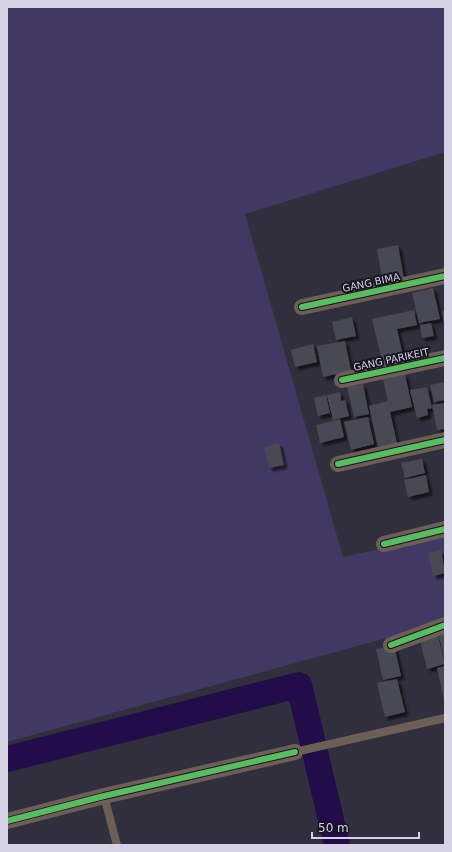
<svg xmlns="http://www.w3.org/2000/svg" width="452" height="852" viewBox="0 0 452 852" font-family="'DejaVu Sans',sans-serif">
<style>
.green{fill:#413963}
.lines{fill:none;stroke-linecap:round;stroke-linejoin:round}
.river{stroke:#220c49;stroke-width:26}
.building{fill:#4a4855;filter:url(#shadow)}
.service{stroke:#6c5f57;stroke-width:8}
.minor{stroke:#6c5f57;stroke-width:16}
.cycleway-casing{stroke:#15141f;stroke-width:8}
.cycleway{stroke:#5cba63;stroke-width:6}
.labels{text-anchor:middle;stroke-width:4;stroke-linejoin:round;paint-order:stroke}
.street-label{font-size:10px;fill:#d5d3e4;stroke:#15141f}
</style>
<defs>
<filter id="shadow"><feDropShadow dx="3.5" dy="3.5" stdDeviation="1" flood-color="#0009"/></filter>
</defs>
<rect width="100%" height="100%" fill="#312f3d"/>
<path class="green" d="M7,7H445V152L245,214L343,557L445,535V622L7,742Z"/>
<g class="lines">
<path class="river" d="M7,759L299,685L337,845"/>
</g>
<g class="building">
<path d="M398,245L404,279L383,283L377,249Z"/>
<path d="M433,288L440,319L419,323L412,293Z"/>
<path d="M414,310L417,325L397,329L404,360L383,365L372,319Z"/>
<path d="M442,311H445V324H444Z"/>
<path d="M352,317L356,336L336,340L332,322Z"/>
<path d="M431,323L434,336L422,338L420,325Z"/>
<path d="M345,341L351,371L323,377L317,346Z"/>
<path d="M313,344L317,362L295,367L291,350Z"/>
<path d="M405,374L412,407L390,412L397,443L378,447L369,406L388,401L383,379Z"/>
<path d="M445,382V400L434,402L430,385Z"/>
<path d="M363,384L369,414L354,417L347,387Z"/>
<path d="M427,387L432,408L427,409L428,415L417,418L410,390Z"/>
<path d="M340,392L341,401L345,400L349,416L333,420L327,395Z"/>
<path d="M326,395L330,413L318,416L314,398Z"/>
<path d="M445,403V429L437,430L432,405Z"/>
<path d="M368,417L374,444L351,450L344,422Z"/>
<path d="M340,419L344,437L320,443L316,425Z"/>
<path d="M279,443L284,465L269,468L264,447Z"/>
<path d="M422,459L425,473L405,478L401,463Z"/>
<path d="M426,475L429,492L408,497L404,480Z"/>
<path d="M441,550L445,573L433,576L428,553Z"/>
<path d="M445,630V658H444L438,632Z"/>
<path d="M438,636L445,664L427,669L420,640Z"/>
<path d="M394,645L401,676L383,680L376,649Z"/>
<path d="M445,666V700H444L437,668Z"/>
<path d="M397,679L405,712L385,717L377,683Z"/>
</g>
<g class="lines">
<g class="service">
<path d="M295,752L445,718"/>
<path d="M104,796L117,845"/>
</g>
<g class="minor">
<path d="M302,307L445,276"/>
<path d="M342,380L445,358"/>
<path d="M338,464L445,440"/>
<path d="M384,544L445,529"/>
<path d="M391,645L445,625"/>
<path d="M7,821L104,796L295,752"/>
</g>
<defs>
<g id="cycleway">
<path d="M302,307L445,276"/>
<path d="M342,380L445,358"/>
<path d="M338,464L445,440"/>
<path d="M384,544L445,529"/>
<path d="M391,645L445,625"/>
<path d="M7,821L104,796L295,752"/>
</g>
</defs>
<use href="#cycleway" class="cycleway-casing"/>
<use href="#cycleway" class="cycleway"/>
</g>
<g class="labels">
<g class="street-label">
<text transform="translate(371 282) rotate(-12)" y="4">GANG BIMA</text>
<text transform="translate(391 359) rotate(-12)" y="4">GANG PARIKEIT</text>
</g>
</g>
<rect width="452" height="852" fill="none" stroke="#d5d3e4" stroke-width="16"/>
<path d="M312 832v6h107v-6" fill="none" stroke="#d5d3e4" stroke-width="2"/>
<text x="318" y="832" font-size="12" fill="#d5d3e4" stroke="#15141f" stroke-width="3" paint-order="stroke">50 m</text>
</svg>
